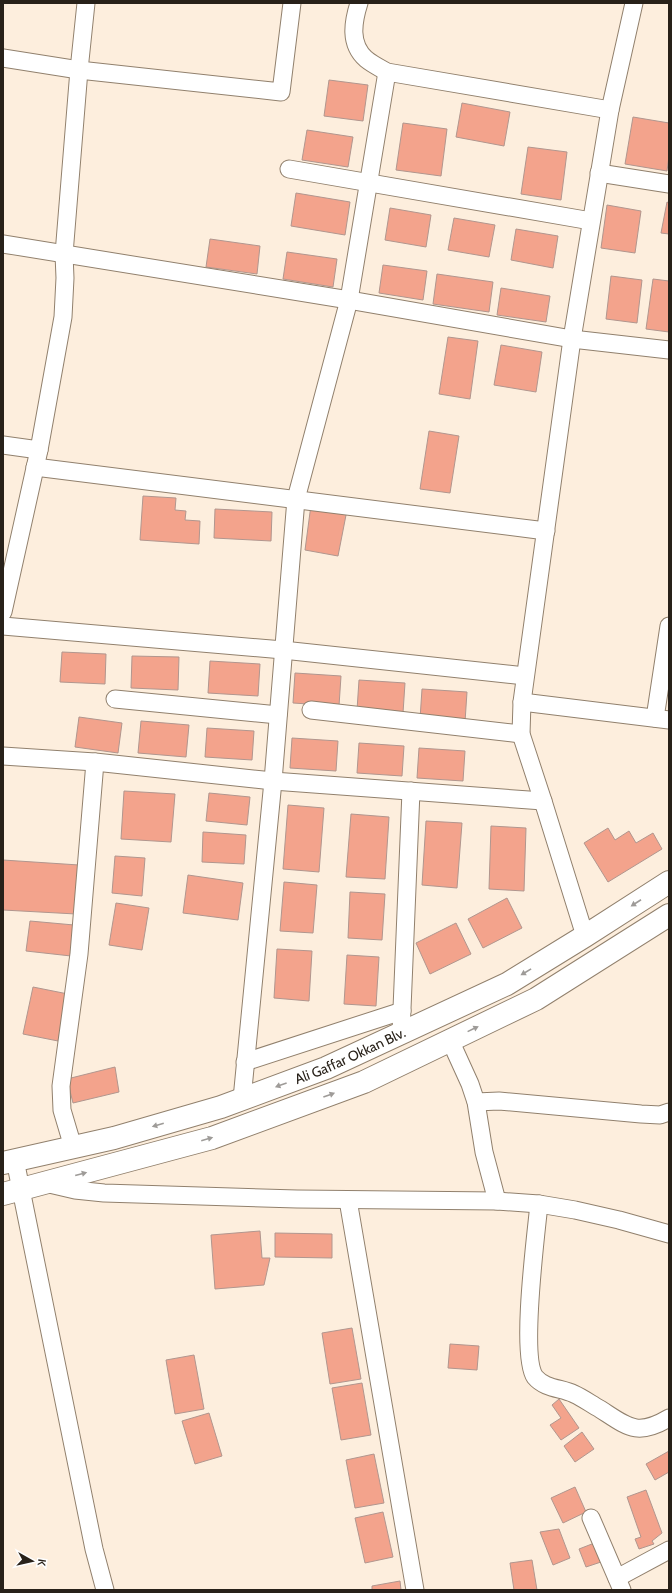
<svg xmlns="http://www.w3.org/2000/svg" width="672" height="1593" viewBox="0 0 672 1593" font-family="Cabin,sans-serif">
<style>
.building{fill:#f3a38c;stroke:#b1968e}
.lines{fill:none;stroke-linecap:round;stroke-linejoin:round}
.minor-casing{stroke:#91806d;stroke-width:19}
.major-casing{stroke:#91806d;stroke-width:24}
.minor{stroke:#fff;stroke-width:17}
.major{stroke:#fff;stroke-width:22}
.oneway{fill:#9e9b98}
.labels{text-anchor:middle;stroke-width:3.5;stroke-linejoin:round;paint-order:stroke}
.street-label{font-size:14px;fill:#282119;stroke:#fefefe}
</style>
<rect width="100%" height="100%" fill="#fdeedd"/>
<g class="building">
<path d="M329,80L368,85L363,121L324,116Z"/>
<path d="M462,103L510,112L504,146L456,137Z"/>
<path d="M633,117L669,123V156L667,171L625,164Z"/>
<path d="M403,123L447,129L441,176L396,170Z"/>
<path d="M307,130L353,137L348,167L302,160Z"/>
<path d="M528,147L567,152L561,200L521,194Z"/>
<path d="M296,193L350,202L345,235L291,226Z"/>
<path d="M667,202L669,203V234L661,233Z"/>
<path d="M607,205L641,211L635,253L601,248Z"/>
<path d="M390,208L431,215L426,247L385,240Z"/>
<path d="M454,218L495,225L489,257L448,250Z"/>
<path d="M516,229L558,236L553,268L511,260Z"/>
<path d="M210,239L260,246L257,274L206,267Z"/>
<path d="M287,252L337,259L333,287L283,279Z"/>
<path d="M383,265L427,271L423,300L379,293Z"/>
<path d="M437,274L493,282L489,312L433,304Z"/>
<path d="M611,276L642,280L637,323L606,319Z"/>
<path d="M653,279L669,281V332L646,329Z"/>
<path d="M501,288L550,296L546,322L497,315Z"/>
<path d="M448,337L478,341L470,399L439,394Z"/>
<path d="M501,345L542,352L536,392L494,385Z"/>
<path d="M429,431L459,436L450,493L420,489Z"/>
<path d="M143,496L176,498L175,510L186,511L185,520L200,521L199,544L140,540Z"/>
<path d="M311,505L347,510L338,556L305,550Z"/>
<path d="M215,509L272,512L271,541L214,538Z"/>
<path d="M62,652L106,654L105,684L60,682Z"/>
<path d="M132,656L179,657L178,690L131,688Z"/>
<path d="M210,661L260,664L258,696L208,693Z"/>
<path d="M295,673L341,676L339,706L293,703Z"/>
<path d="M359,680L405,683L403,713L357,710Z"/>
<path d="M422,689L467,692L465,722L420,719Z"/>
<path d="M79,717L122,723L118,753L75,747Z"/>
<path d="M141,721L189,725L186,757L138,753Z"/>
<path d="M207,728L254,731L252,760L205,757Z"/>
<path d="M292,738L338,741L336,771L290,768Z"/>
<path d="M359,743L404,746L402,776L357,773Z"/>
<path d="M419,748L465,751L463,781L417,778Z"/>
<path d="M124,791L175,794L171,842L121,839Z"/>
<path d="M209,793L250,797L247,825L206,821Z"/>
<path d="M288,805L324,808L319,872L283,869Z"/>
<path d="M351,814L389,817L385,879L346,877Z"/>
<path d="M426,821L462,823L457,888L422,885Z"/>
<path d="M491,826L526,828L524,891L489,889Z"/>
<path d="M608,828L615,840L629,831L636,843L653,833L662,849L608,882L584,843Z"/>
<path d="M203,832L246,835L244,864L202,862Z"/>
<path d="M115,856L145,858L142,896L112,893Z"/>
<path d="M3,860L79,865L76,914L3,910Z"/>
<path d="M188,875L243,883L238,920L183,913Z"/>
<path d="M284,882L317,885L313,933L280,931Z"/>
<path d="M350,892L385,894L382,940L348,938Z"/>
<path d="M507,898L522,928L483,948L468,919Z"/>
<path d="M116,903L149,908L142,950L109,945Z"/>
<path d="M30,921L74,925L71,956L26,951Z"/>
<path d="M456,923L471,954L430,974L416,943Z"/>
<path d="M277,949L312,951L309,1001L274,998Z"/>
<path d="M347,955L379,957L376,1006L344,1004Z"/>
<path d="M33,987L68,994L58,1041L23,1034Z"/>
<path d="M115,1067L119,1092L73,1103L67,1079Z"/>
<path d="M260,1231L262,1258H270L264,1285L215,1289L211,1235Z"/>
<path d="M275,1233L332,1234V1258L275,1257Z"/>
<path d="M352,1328L361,1379L330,1384L322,1333Z"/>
<path d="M450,1344L479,1346L477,1370L448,1368Z"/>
<path d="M194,1355L204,1409L175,1414L166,1360Z"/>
<path d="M362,1383L371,1435L341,1440L332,1388Z"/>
<path d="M559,1399L579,1428L561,1440L550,1425L561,1418L552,1405Z"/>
<path d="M209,1413L222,1456L195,1464L182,1421Z"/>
<path d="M582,1432L594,1449L575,1462L564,1446Z"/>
<path d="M669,1451V1472L655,1480L646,1464Z"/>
<path d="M374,1454L384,1503L355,1508L346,1460Z"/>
<path d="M575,1487L586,1512L563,1523L551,1498Z"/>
<path d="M646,1490L662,1533L652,1541L654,1544L639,1549L635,1539L641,1537L627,1497Z"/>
<path d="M383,1512L393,1557L365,1563L355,1518Z"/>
<path d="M559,1529L570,1558L553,1565L540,1532Z"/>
<path d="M597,1542L604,1561L586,1567L579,1549Z"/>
<path d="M532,1560L537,1590H514L510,1563Z"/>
<path d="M400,1581L401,1590H372V1586Z"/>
</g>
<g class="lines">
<defs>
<g id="minor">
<path d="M359,3C353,22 349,44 366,59C372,64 380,68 387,72L610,110"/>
<path d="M3,58L79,70L281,92L292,3"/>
<path d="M289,169L591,221"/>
<path d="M599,173L669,184"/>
<path d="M3,244L349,300L572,339L669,350"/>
<path d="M3,445L39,450"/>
<path d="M35,467L546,531"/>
<path d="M3,612L39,450L63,317L65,278L64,254L79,70L86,3"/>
<path d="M3,626L283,650L525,676"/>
<path d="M115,699L278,715"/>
<path d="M522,702L669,720"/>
<path d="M311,710L521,734"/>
<path d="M655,718L669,626"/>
<path d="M3,756L95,762L273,781L543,801"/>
<path d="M585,936L543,801L521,734L522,702L572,339L610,110L634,3"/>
<path d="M401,1033L411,791"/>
<path d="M450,1040L470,1084L476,1102L484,1152L497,1201"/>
<path d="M245,1062L402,1011"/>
<path d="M242,1099L273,781L296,499L349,300L387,72"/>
<path d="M476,1102L499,1101L641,1114L660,1115L669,1112"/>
<path d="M73,1147L62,1110L61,1086L79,954L95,762"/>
<path d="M15,1160L94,1549L105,1590"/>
<path d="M45,1183L75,1190L104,1193L297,1199L497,1201L539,1204L575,1210L619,1220L669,1234"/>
<path d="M348,1200L415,1590"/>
<path d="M539,1204C536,1235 520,1356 535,1377C545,1389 562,1388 574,1394C583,1398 591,1404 600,1409C628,1427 637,1437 669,1418"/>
<path d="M591,1518L622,1590"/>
<path d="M617,1578L669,1550"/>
</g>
<g id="major">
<path id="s1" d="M3,1163L114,1138L221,1107L326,1068L507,984L585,936L669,882"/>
<path d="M3,1194L212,1138L364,1082L536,999L669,915"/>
</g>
</defs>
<use href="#minor" class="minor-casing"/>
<use href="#major" class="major-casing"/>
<use href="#minor" class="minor"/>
<use href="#major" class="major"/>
</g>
<defs><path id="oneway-solid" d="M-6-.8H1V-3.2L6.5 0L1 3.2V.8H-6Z"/></defs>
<g class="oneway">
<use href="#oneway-solid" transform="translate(636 903) rotate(147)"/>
<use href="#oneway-solid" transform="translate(526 972) rotate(149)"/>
<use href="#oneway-solid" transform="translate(473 1029) rotate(-26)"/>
<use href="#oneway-solid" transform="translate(281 1085) rotate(160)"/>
<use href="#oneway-solid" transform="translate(329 1095) rotate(-20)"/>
<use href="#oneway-solid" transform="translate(158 1125) rotate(164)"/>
<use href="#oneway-solid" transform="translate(207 1139) rotate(-16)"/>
<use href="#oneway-solid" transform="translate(81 1174) rotate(-15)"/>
</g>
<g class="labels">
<g class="street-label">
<text dy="5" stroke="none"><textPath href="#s1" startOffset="364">Ali Gaffar Okkan Blv.</textPath></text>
</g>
</g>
<rect width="672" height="1593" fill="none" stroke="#282119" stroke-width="8"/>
<g transform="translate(32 1561) rotate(98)" stroke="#fefefe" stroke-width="3" paint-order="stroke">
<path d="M0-3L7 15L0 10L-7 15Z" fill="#282119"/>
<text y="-6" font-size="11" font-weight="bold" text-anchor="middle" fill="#282119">K</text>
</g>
</svg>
